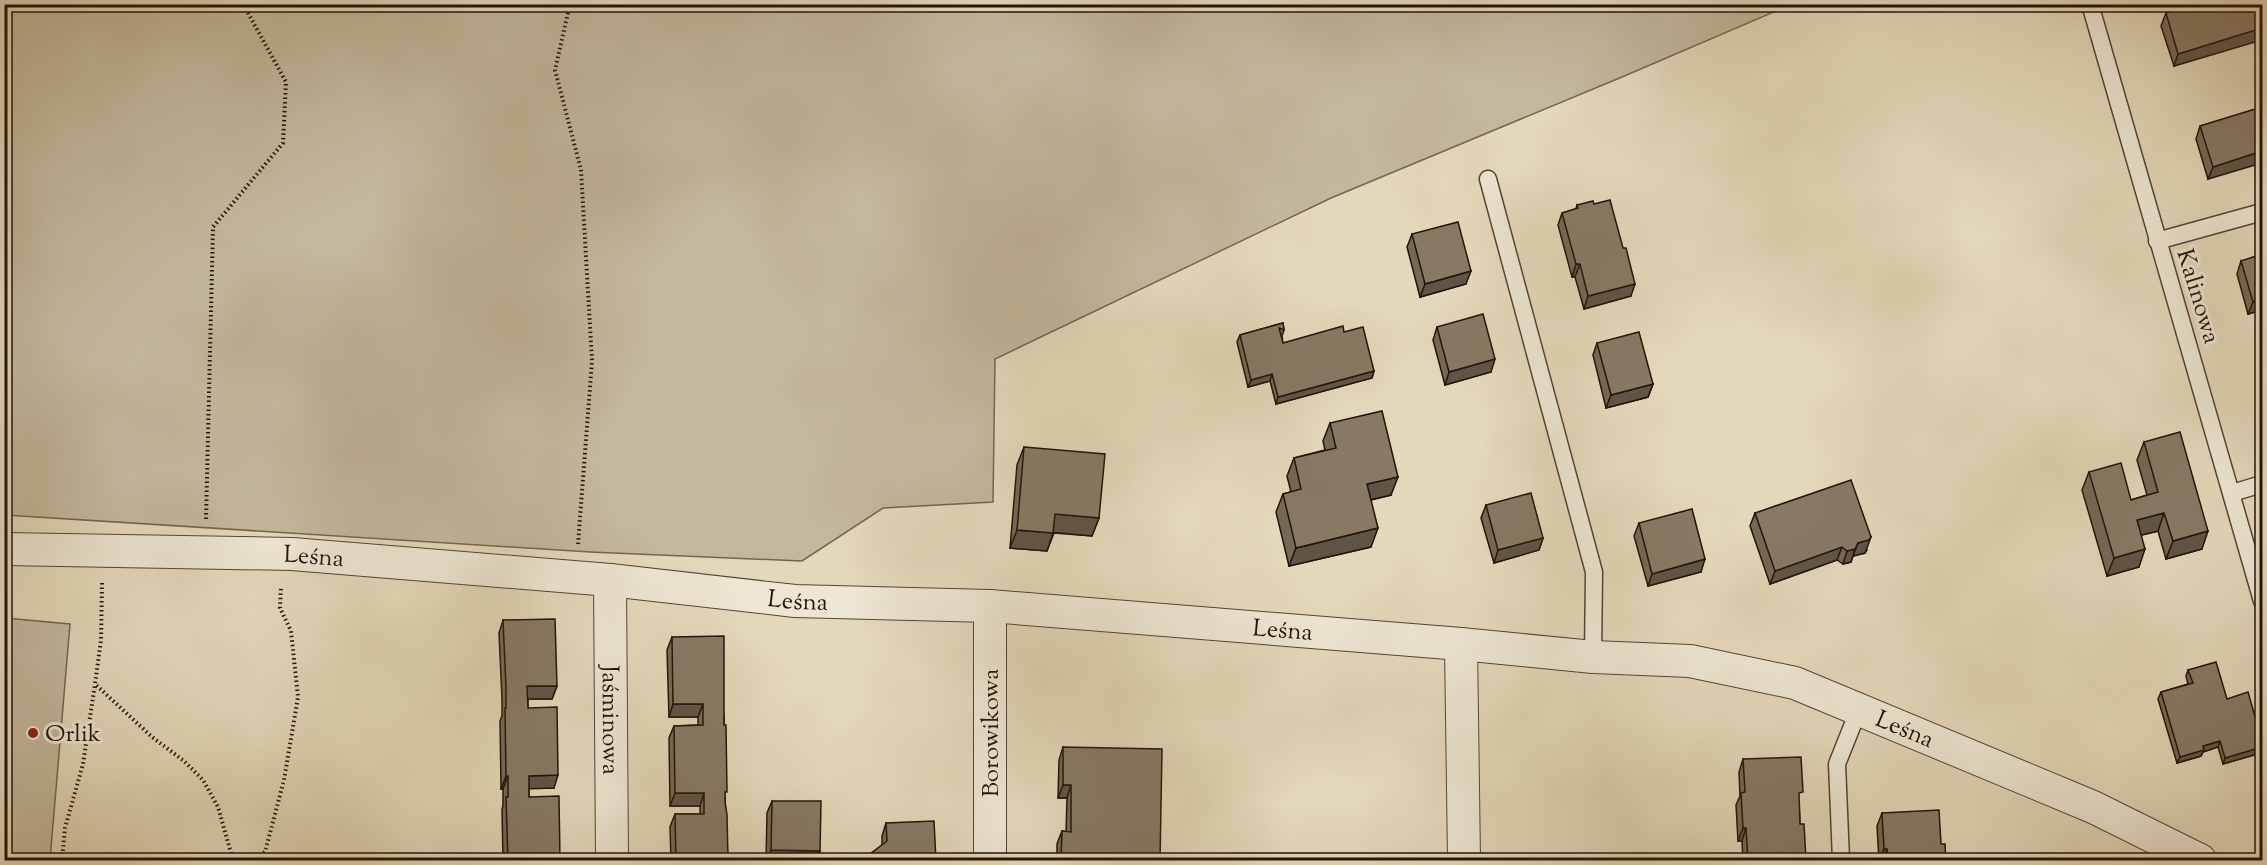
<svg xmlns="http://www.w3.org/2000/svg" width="2267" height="865" viewBox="0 0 2267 865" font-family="'Sorts Mill Goudy',serif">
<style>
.green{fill:#c3b79c;stroke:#746552;stroke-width:1.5}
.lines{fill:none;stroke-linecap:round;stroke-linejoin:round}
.service-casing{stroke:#544435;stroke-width:19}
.minor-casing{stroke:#544435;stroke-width:34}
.path{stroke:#241309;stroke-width:4;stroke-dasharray:1.5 3;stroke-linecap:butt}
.service{stroke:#ede6d2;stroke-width:16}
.minor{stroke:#ede6d2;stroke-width:32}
.wall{fill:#756857;stroke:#241309;stroke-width:1.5}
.shaded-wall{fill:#5f5547;stroke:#241309;stroke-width:1.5}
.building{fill:#887965;stroke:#241309;stroke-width:1.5}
.poi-dot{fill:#8f2418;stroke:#ede6d2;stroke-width:2}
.labels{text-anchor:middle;stroke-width:6;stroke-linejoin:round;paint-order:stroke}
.street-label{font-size:24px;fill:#241309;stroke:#ede6d2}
.poi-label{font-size:24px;fill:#241309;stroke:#ede6d2;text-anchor:start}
</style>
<rect width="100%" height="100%" fill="#e4d8ba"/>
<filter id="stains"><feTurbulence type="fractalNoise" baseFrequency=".00333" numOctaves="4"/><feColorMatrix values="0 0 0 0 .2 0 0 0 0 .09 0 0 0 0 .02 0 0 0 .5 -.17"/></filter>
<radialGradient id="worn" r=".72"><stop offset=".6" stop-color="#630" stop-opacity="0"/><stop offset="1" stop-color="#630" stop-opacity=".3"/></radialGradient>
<g class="green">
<path d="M4,5L5,4L1790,5L1622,77L1331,198L995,359L993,502L883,508L802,561L590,552L5,515Z"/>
<path d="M5,618L70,624L50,860H5Z"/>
</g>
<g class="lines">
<defs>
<g id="service">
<path d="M2090,4L2262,601"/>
<path d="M1488,179L1594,572L1593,657"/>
<path d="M2157,241L2262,212"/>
<path d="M2232,493L2262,484"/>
<path d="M1841,860L1837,764L1859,709"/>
</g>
<g id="minor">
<path id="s1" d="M4,549L292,554L610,580L795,601L990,606L1461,644L1593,657L1690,661L1795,683L2093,807L2200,860"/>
<path id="s2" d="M610,580L612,860"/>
<path d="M990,606V860"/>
<path d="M1461,644L1464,860"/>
</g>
</defs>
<use href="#service" class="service-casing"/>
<use href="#minor" class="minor-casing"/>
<g class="path">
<path d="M570,4L555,70L581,170L592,361L578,544"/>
<path d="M206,519L213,227L283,143L286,82L243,4"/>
<path d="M102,583L101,640L95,684L152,737L184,761L203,780L218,807L233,860"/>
<path d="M62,860L65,828L83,764L95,684"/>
<path d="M252,860L265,852L284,780L298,697L291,631L280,608L281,587"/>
</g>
<use href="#service" class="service"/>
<use href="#minor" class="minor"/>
</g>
<g class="wall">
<path d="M2262,4L2174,66L2161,26L2166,13Z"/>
<path d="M2262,107L2208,179L2196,139L2200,126Z"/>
<path d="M1577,205L1631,296L1584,309L1575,277H1572L1558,225L1562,213L1576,209Z"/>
<path d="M1412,234L1466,284L1420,297L1407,247Z"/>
<path d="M2241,261L2262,310L2248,314L2237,274Z"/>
<path d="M1283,323L1284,330L1282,336L1283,343L1344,332L1374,371L1372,378L1276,404L1270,381L1248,387L1237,342L1240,335Z"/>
<path d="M1437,327L1491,372L1445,385L1433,340Z"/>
<path d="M1597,343L1653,384L1648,397L1606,408L1593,355Z"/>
<path d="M1330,423L1391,495L1371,500V547L1289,566L1276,512L1283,494L1291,492L1287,476L1294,458L1325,450L1323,441Z"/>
<path d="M2144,442L2202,549L2166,559L2158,531L2141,535L2139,567L2107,576L2082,490L2089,472L2131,500L2147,495L2137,460Z"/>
<path d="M1024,447L1099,518L1092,536L1054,533L1047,551L1010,548L1017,465Z"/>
<path d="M1486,505L1543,538L1539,550L1494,563L1481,518Z"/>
<path d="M1755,513L1867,550L1865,553L1853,556L1851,562L1843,564L1837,560L1770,584L1750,526Z"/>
<path d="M1639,523L1701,572L1648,586L1634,536Z"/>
<path d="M503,620L557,686L552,699H528V708L554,788H529V797L560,861H503L502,810L503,805V789H501L500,721L502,716V700L499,633Z"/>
<path d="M672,637L724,714L725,797L728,861H671L670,827L675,814H700V806H670L669,738L674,726L698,725V717H669L667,650Z"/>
<path d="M2188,670L2227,699L2261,753L2223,764L2218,747L2203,752L2201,756L2177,763L2158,699L2161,692L2188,684L2186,676Z"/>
<path d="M1063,747L1160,861H1057V844L1062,831L1066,832L1067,798H1058L1059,760Z"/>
<path d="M1743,759L1799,801L1800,824L1806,861H1743L1742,841H1738L1736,805L1740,796L1739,772Z"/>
<path d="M772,801L820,851L816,861H766L767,813Z"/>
<path d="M1882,813L1941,844L1946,861H1879L1877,826Z"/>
<path d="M886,823L936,861H843L845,855L870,854L882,845V836Z"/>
</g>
<g class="shaded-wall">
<path d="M2262,28V40L2174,66L2178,54Z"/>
<path d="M2262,151V163L2208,179L2213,167Z"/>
<path d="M1576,264H1580L1575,277H1572Z"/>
<path d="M1471,271L1466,284L1420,297L1425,284Z"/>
<path d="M1635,284L1631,296L1584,309L1588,296Z"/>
<path d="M2262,299V310L2248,314L2253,302Z"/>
<path d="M1495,359L1491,372L1445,385L1449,372Z"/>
<path d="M1374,371L1372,378L1276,404L1278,397Z"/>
<path d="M1272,374L1270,381L1248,387L1251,380Z"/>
<path d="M1653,384L1648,397L1606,408L1611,395Z"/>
<path d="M1398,477L1391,495L1361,502L1367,484Z"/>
<path d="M2164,513L2158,531L2130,538L2137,520Z"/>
<path d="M1055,514L1099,518L1092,536L1049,532Z"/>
<path d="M1378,528L1371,547L1289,566L1296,548Z"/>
<path d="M1017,530L1053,533L1047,551L1010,548Z"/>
<path d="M2208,531L2202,549L2166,559L2173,541Z"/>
<path d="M1871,537L1865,553L1853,556L1858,543Z"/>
<path d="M1543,538L1539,550L1494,563L1498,550Z"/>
<path d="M1842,547L1837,560L1770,584L1775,571Z"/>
<path d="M1855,549L1851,562L1843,564L1847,551Z"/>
<path d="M2145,549L2139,567L2107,576L2114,558Z"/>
<path d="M1705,559L1701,572L1648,586L1652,574Z"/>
<path d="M527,686H557L552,699H523Z"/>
<path d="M673,704H703L698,717H669Z"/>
<path d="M2220,741L2218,747L2203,752L2201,756L2177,763L2180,757L2203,746Z"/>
<path d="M2262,747L2261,753L2223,764L2225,758Z"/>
<path d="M558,775L554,788L524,789L529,776Z"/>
<path d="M506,776H508L503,789H501Z"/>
<path d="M1063,785H1071L1067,798H1058Z"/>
<path d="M675,793H704L700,806H670Z"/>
<path d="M1743,828H1746L1742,841H1738Z"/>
<path d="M1884,849H1887L1883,861H1879Z"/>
<path d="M771,850L820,851L816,861H767Z"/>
</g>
<g class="building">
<path d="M2193,4H2262V28L2178,54L2166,13Z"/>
<path d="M2262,107V151L2213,167L2200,126Z"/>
<path d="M1610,200L1623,248H1626L1635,284L1588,296L1580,264H1576L1562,213L1578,208L1577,205L1593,201L1594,204Z"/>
<path d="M1458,222L1471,271L1425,284L1412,234Z"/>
<path d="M2262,254V299L2253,302L2241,261Z"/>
<path d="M1483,314L1495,359L1449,372L1437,327Z"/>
<path d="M1283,323L1284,330L1279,328L1283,343L1343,326L1344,332L1363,327L1374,371L1278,397L1272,374L1251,380L1240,335Z"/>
<path d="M1639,332L1653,384L1611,395L1597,343Z"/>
<path d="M1382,411L1398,477L1367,484L1378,528L1296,548L1283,494L1301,489L1294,458L1336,448L1330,423Z"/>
<path d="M2180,432L2208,531L2173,541L2164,513L2137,520L2145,549L2114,558L2089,472L2121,463L2131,500L2158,492L2144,442Z"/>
<path d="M1024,447L1105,454L1099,518L1055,514L1053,533L1017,530Z"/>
<path d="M1851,480L1871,537L1869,540L1858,543L1855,549L1847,551L1842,547L1775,571L1755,513Z"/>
<path d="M1531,493L1543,538L1498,550L1486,505Z"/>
<path d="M1692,509L1705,559L1652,574L1639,523Z"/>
<path d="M555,619L557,686H527L528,708L557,707L558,775L529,776V797L559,796L560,861H508L506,797H508V776H506L505,708H506V687L503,620Z"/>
<path d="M724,636V725H726L727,792H725V803L727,814L728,861H676L675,814H704V793H675L674,726L703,725V704H673L672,637Z"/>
<path d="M2216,662L2227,699L2248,692L2262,741V747L2225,758L2220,741L2203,746L2204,750L2180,757L2161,692L2193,683L2188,670Z"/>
<path d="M1063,747L1162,749L1160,861H1061L1062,831L1071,832V785H1063Z"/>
<path d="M1801,757L1803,792L1799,793L1800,824H1804L1806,860L1744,861L1748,860L1746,828H1743L1741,793L1745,792L1743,759Z"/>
<path d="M772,801H821L820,851L771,850Z"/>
<path d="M1939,810L1941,844H1945L1946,861H1888L1887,849H1884L1882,813Z"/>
<path d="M934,821L936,861H845V855L870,854L887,841L886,823Z"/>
</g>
<circle class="poi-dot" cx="33" cy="733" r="6"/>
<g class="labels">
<g class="street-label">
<text transform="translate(2199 296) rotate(73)" y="8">Kalinowa</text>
<text dy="8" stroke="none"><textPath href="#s1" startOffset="310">Leśna</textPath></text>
<text dy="8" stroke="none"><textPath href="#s1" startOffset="796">Leśna</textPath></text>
<text dy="8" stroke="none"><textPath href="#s1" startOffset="1282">Leśna</textPath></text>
<text dy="8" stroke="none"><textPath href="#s2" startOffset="140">Jaśminowa</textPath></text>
<text dy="8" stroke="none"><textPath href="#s1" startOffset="1917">Leśna</textPath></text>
<text transform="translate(990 733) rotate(-90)" y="8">Borowikowa</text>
</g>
<g class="poi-label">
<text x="45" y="741">Orlik</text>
</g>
</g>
<rect width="2267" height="865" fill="none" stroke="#e4d8ba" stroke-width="24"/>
<rect x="6" y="6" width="2255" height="853" fill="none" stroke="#241309" stroke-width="3"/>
<rect x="12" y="12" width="2243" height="841" fill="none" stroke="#241309" stroke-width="1.5"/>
<rect width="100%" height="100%" filter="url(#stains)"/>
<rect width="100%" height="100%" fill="url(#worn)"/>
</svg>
